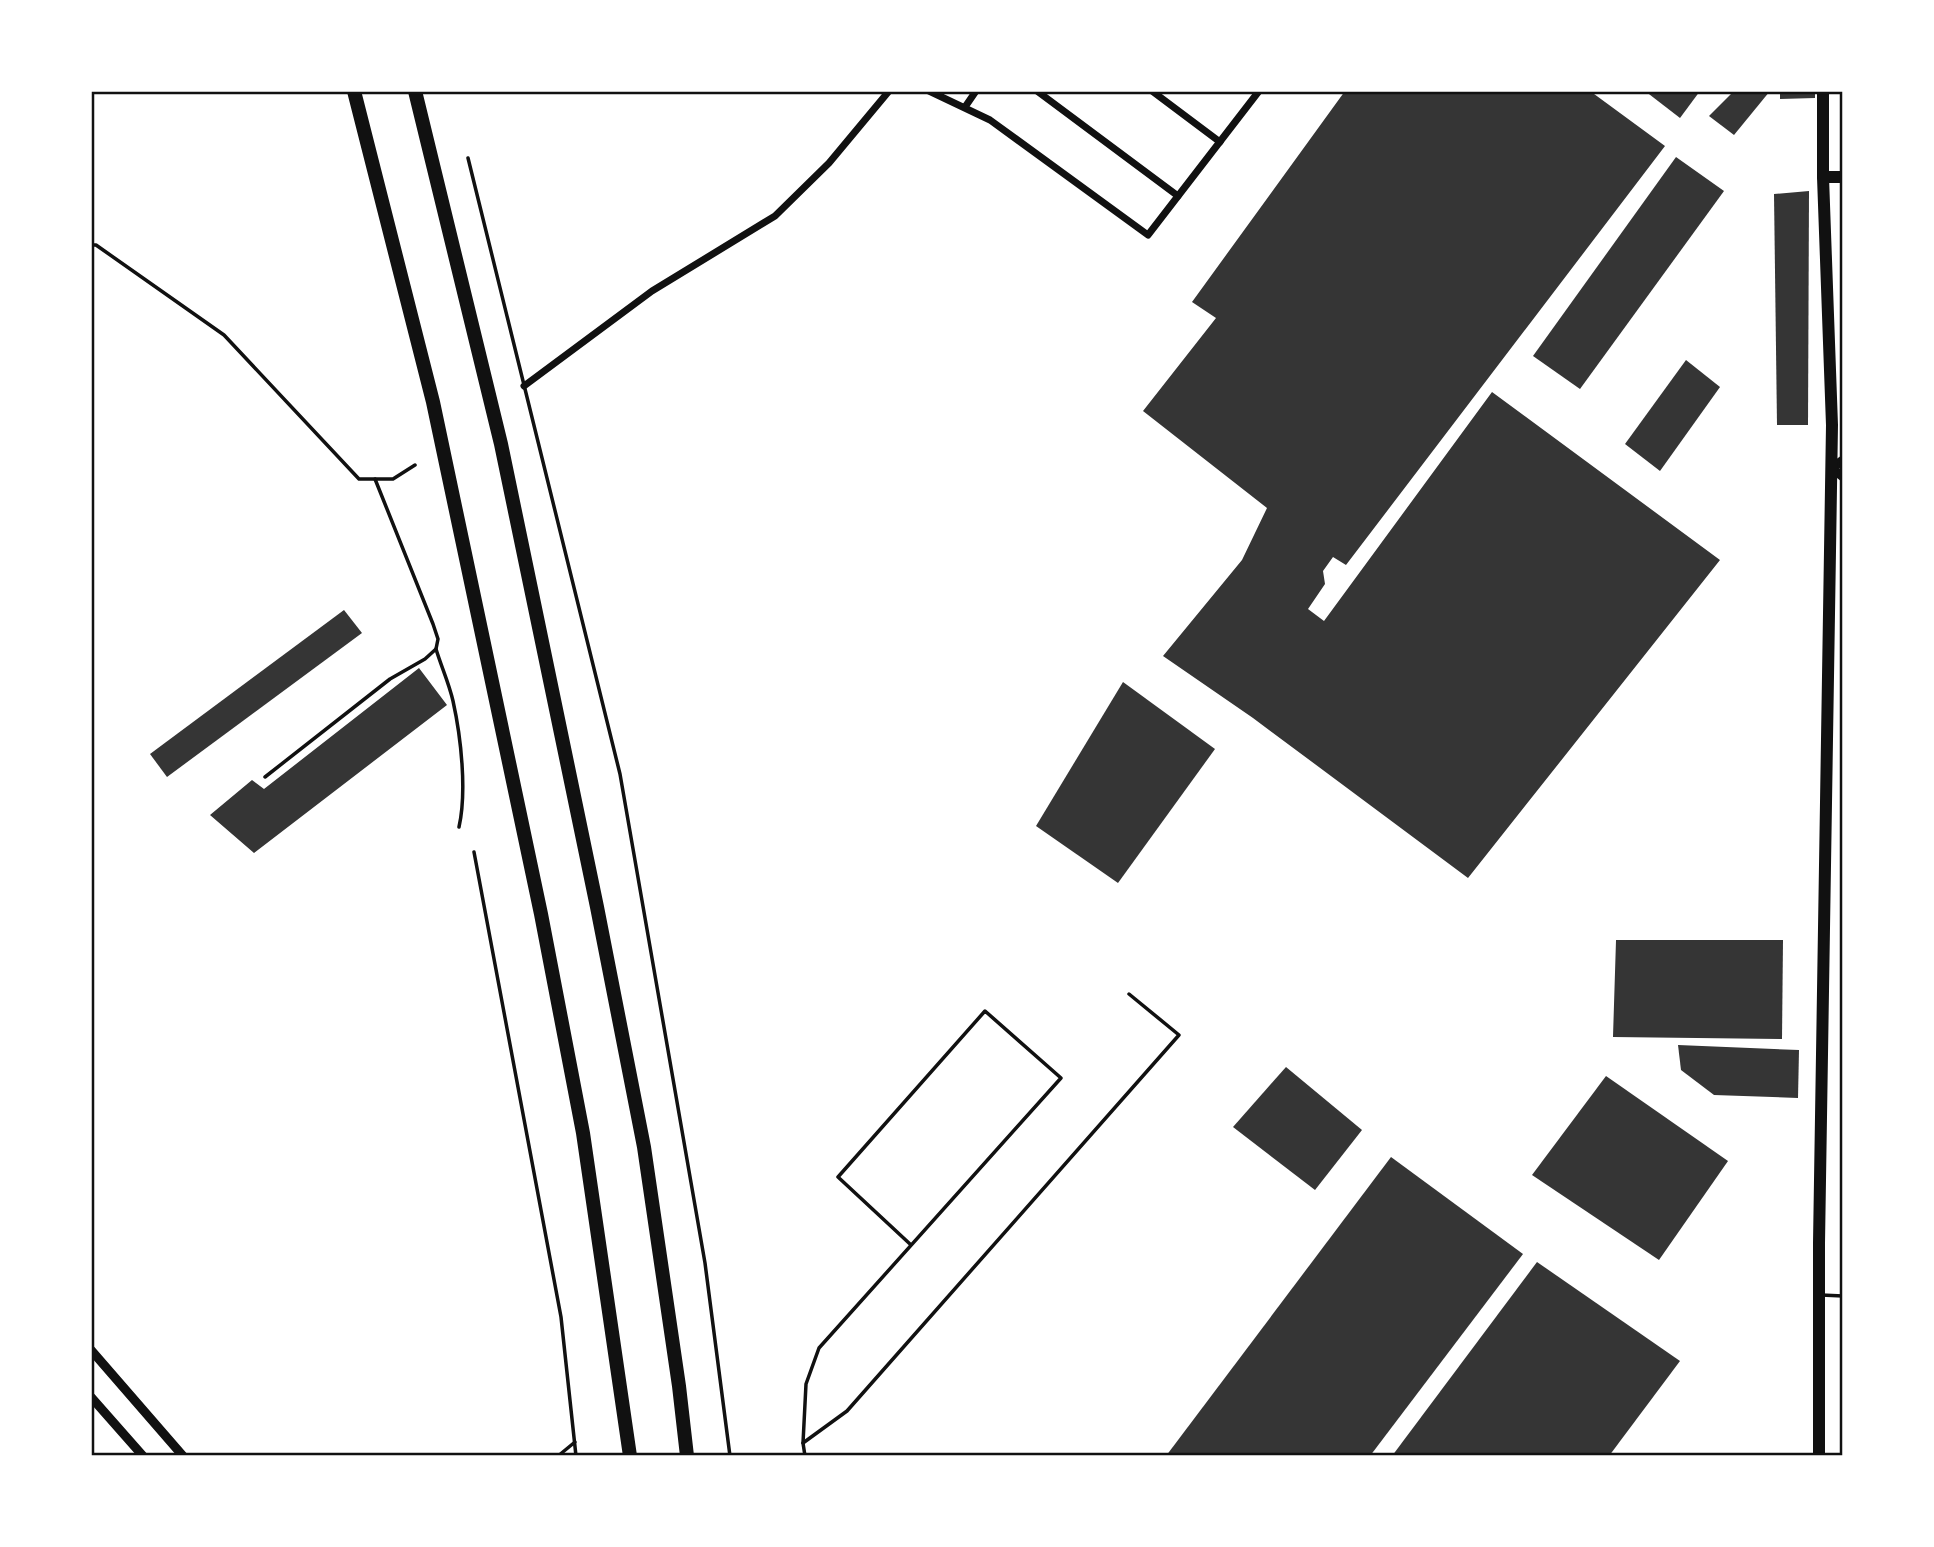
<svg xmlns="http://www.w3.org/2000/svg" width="1934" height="1547" viewBox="0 0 1934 1547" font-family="Cabin,sans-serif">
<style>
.building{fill:#353535}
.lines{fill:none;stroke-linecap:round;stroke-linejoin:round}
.service{stroke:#111;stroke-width:3.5}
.minor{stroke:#111;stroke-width:7}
.tertiary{stroke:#111;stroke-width:9}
.primary{stroke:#111;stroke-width:12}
.motorway{stroke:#111;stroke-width:14}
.neatline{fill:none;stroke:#111;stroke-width:2.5}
</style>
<rect width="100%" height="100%" fill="#fff"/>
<g class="building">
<path d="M1345,91H1590L1665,146L1346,565L1333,557L1323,571L1325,584L1308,609L1324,621L1492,392L1720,560L1468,878L1253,718L1163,656L1242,560L1267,508L1143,411L1216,318L1192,302Z"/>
<path d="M1645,91H1700L1680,118Z"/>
<path d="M1734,91H1770L1734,135L1709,116Z"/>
<path d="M1780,91H1815V98L1780,99Z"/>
<path d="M1676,157L1724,191L1580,389L1533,356Z"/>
<path d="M1809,191L1808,425H1777L1774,194Z"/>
<path d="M1686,360L1720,387L1660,471L1625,444Z"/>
<path d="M344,610L362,633L167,777L150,754Z"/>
<path d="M419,668L447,705L254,853L210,815L252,780L264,789Z"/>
<path d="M1123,682L1215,749L1118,883L1036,826Z"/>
<path d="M1616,940H1783L1782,1039L1613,1037Z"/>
<path d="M1678,1045L1799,1050L1798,1098L1714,1095L1681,1070Z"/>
<path d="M1286,1067L1362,1130L1315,1190L1233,1127Z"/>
<path d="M1606,1076L1728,1161L1659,1260L1532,1175Z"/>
<path d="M1391,1157L1523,1254L1370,1456H1166Z"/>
<path d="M1537,1262L1680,1361L1609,1456H1392Z"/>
</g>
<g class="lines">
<g class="service">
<path d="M468,158L620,774L705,1263L730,1456"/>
<path d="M91,245H96L224,335L359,479H393L415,465"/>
<path d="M436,649C441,666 449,683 453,701C461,737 467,791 459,827"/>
<path d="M265,777L390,679L425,659L436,649L438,639L433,624L375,479"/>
<path d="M474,852L561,1317L576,1456"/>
<path d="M1821,1295L1843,1296"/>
<path d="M803,1443L847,1411L1179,1035L1129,994"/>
<path d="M558,1456L575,1442"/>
<path d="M805,1456L803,1443L806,1384L819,1348L1061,1078L985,1011L838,1177L910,1244"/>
</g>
<g class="minor">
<path d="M929,91L990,120L1148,235L1259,91"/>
<path d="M1037,91L1178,196"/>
<path d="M1152,91L1220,142"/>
<path d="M965,107L976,91"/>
<path d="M524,386L652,291L775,216L829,163L889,91"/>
</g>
<g class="tertiary">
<path d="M1843,460L1832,468L1843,477"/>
<path d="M91,1350L183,1456"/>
<path d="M91,1397L143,1456"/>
</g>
<g class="primary">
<path d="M1823,177H1843"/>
<path d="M1819,1456V1243L1832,425L1823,177V91"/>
</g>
<g class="motorway">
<path d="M354,91L433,402L541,914L583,1133L630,1456"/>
<path d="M415,91L501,444L597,907L644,1147L679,1386L687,1456"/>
</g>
</g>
<rect width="1934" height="1547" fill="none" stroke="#ffffff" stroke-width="186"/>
<rect x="93" y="93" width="1748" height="1361" class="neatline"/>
</svg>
